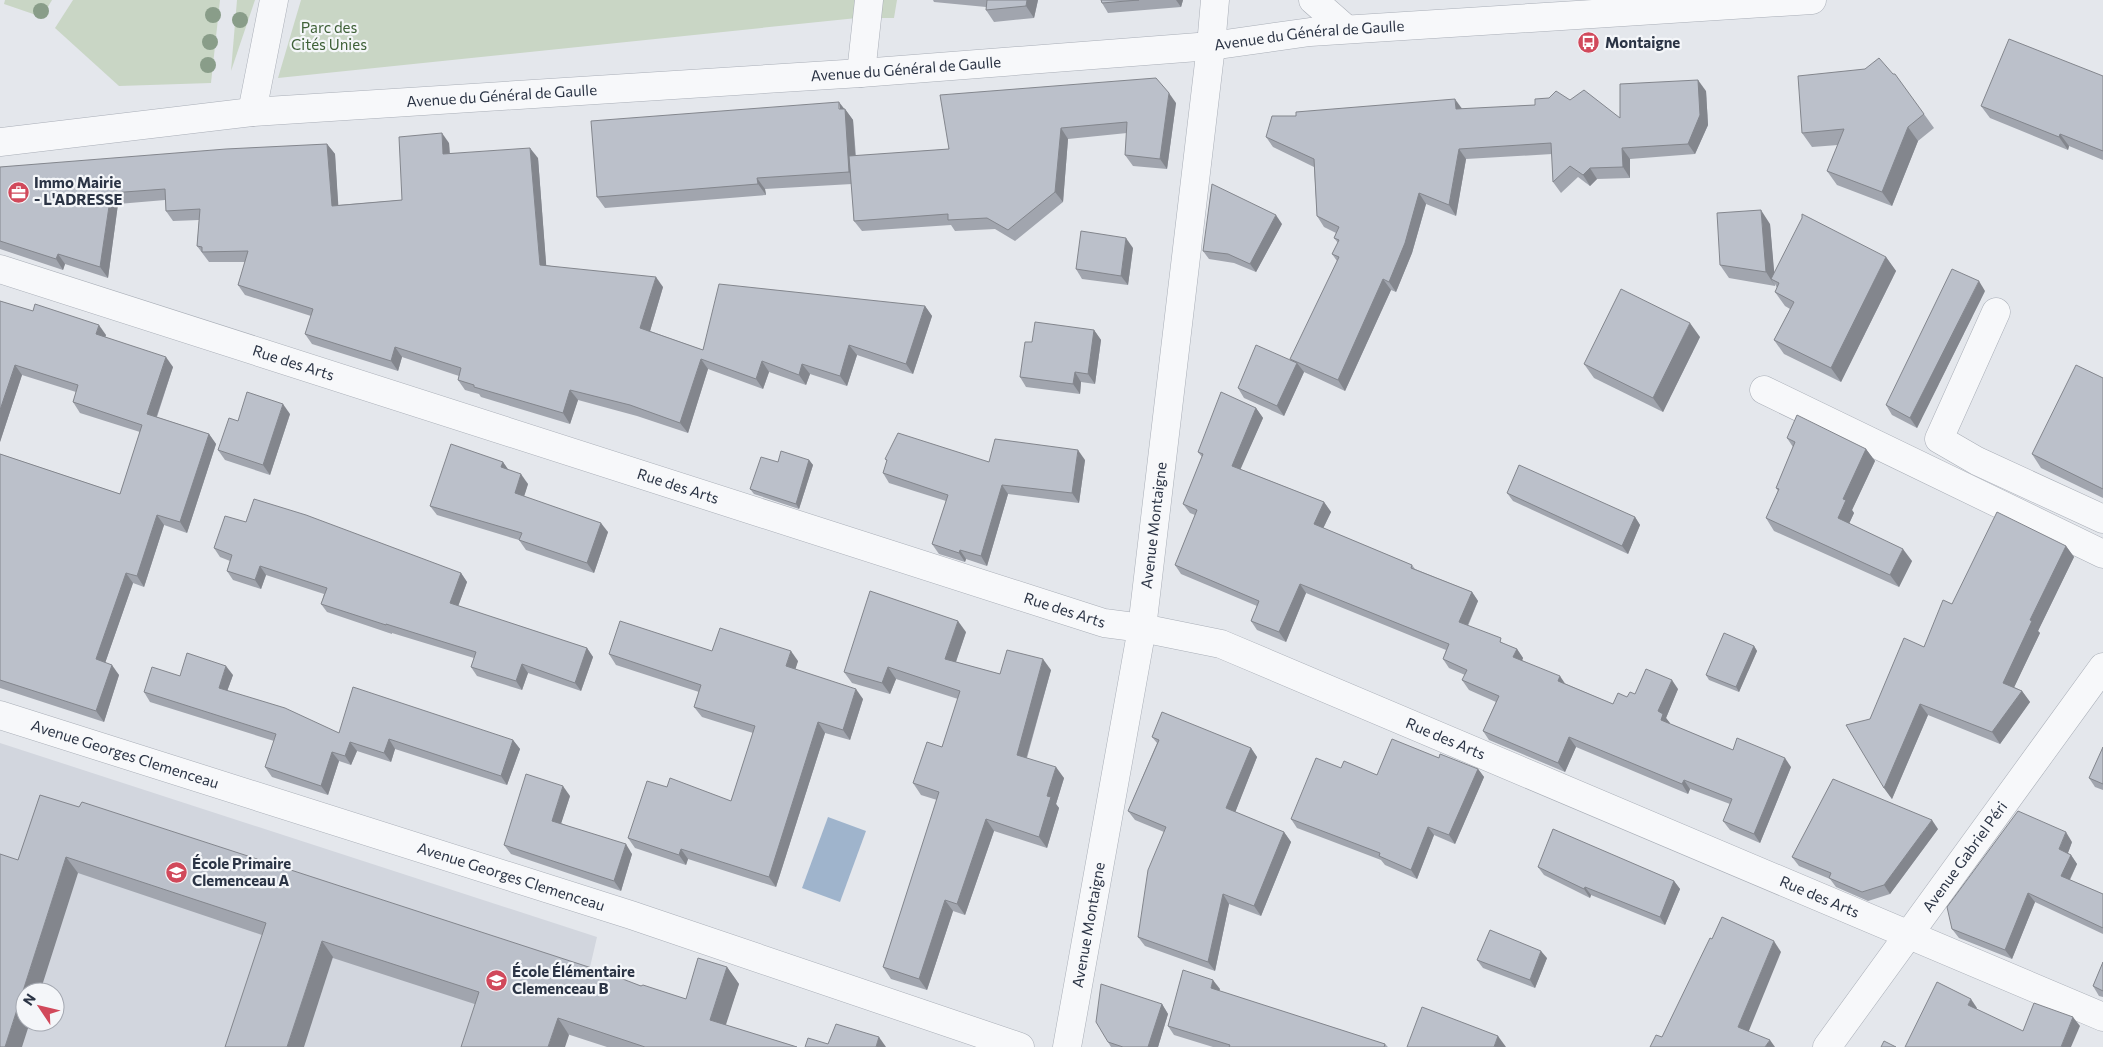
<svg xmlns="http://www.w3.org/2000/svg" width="2103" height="1047" viewBox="0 0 2103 1047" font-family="Commissioner,sans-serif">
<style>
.built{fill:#d2d6de;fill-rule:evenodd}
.green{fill:#c9d6c5}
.water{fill:#9fb4cc}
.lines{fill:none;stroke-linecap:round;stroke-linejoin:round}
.minor-casing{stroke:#a9aeb7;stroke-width:29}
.minor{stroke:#f7f8fa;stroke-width:28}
.tree{fill:#899d89}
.wall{fill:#a1a5ae}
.shaded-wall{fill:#83868d}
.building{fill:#bbc0ca;stroke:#83868d}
.labels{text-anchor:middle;stroke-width:4.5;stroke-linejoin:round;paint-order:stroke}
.park-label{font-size:15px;fill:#3f6138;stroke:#f4f6f9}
.street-label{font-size:15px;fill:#2b3445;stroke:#f4f6f9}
.poi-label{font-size:15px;font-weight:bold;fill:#2b3445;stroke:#f4f6f9;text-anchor:start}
</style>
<rect width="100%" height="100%" fill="#e4e7ec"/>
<path class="built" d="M0,743L597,937L587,980L565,1047H0ZM25,992H55V1022H25Z"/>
<g class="green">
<path d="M5,0H52L42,17L4,4Z"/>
<path d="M73,0H220L211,83L119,86L55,28Z"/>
<path d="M237,0H255L231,71Z"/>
<path d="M301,0H897L894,18H857L278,78Z"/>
</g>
<path class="water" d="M828,817L866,831L840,902L802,888Z"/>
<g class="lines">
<defs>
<g id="minor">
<path d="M1313,0L1346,29"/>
<path d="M861,73L869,0"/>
<path d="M252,112L274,0"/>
<path id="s1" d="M0,142L252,112L861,73L1211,46L1310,32L1812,0"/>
<path id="s2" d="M0,269L1104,623L1142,628L1221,644L2103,1017"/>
<path d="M1996,312L1939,439L1977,461L2103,519"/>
<path d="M1764,390L2103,554"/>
<path id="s3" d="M0,715L631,915L1020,1047"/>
<path id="s4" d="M1067,1047L1142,628L1211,46L1215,0"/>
<path id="s5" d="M1827,1047L2103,667"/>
</g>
</defs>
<use href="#minor" class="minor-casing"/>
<use href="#minor" class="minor"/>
</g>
<g class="tree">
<circle cx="41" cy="11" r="8"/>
<circle cx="213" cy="15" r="8"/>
<circle cx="240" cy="20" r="8"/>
<circle cx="210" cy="42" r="8"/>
<circle cx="208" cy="65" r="8"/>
</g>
<g class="wall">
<path d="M933,0H1038L1034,18L994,22L986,10V7L934,2Z"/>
<path d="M1101,0H1183L1181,7L1108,13L1102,3Z"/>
<path d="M2103,76V160L2069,146L2068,150L1990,118L1981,106Z"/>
<path d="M1706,91L1708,125L1695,154L1630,159V178L1597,179L1590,186L1578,177L1561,193L1553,182L1552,154L1466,159L1456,216L1426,204L1412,253L1396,292L1391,290L1345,391L1304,372L1284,416L1244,398L1238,388L1291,360L1337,261L1332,254L1338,243L1334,238L1336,233L1324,227L1317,216L1314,167L1273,147L1266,137L1296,116L1462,109L1535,105L1570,100L1620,118Z"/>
<path d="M1176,103L1167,169L1133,166L1125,155L1127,133L1068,139L1063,202L1015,241L995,229L955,231L951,225L862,231L854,221L852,184L765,189L766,195L605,208L597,197L844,109H845L853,120L856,156L949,149Z"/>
<path d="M1924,114L1934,128L1918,141L1892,206L1837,185L1827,171L1838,145L1812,147L1802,133Z"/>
<path d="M449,143L450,153L538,158L546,265L663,287L650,331L703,350L925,306L932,316L913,374L857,355L847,386L810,374L806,385L769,372L763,389L708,369L688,433L637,416L578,400L570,424L481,397L479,394L465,390L458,380L459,376L402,357L398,371L312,344L305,334L311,316L245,295L238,285L245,262H209L197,246L199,220L173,221L166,211L165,200L118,204L108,278L65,264L63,270L0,249V167L327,144L335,154L338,205L402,200Z"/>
<path d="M1282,224L1256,272L1234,263L1209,259L1203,251Z"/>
<path d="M1770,224L1774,274L1886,257L1896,271L1841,382L1784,354L1774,340L1790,309L1785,306L1775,292L1777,288L1775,284V286L1729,278L1720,265Z"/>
<path d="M1133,248L1128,285L1082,279L1076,269Z"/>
<path d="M1985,291L1917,428L1892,415L1886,405Z"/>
<path d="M0,301L106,335L105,337L173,367L157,417L209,434L216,444L187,533L164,525L144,587L133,583L105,663L119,675L104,722L0,688V454L120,494L140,432L80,413L73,402L76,392L22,375L0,442Z"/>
<path d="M1094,330L1101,340L1095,384L1081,382L1080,394L1026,387L1020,377L1032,342Z"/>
<path d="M1700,337L1663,412L1594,378L1584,364Z"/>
<path d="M2103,378V498L2041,468L2032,454Z"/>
<path d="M1256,408L1263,418L1240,469L1324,502L1331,512L1323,528L1412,565L1415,569L1472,592L1478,601L1468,626L1505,644L1517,649L1523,658L1522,660L1566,684L1613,704L1635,694L1678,689L1666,718L1670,724L1733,750L1791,767L1760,843L1730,830L1723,821L1730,804L1690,789L1688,794L1576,747L1565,772L1489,740L1483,731L1496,702L1469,690L1462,680L1465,675L1449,668L1443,659L1446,650L1306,593L1286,642L1257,630L1251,621L1257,606L1181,574L1175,565L1195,515L1190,513L1183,504L1202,457L1198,452Z"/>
<path d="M290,414L270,475L225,460L218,450L238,421Z"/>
<path d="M1787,438L1866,449L1875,461L1852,510L1854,513L1849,524L1912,561L1899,587L1774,531L1766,518L1778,491L1776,488L1793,447Z"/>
<path d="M885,459L989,462L1085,460L1079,503L1008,494L987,566L966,559L965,562L939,554L932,544L946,501L889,483L883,473L887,461Z"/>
<path d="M809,460L813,465L799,509L754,494L750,489L778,462Z"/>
<path d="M503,462L508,470L528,484L524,496L608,532L594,573L526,550L519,540L437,515L430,506Z"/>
<path d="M1507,493L1635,517L1640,525L1628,554L1513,501Z"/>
<path d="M246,522L461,573L467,582L458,606L587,648L593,657L581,691L528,673L522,690L477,676L471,667L474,658L392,633V634L327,612L321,604L324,594L266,575L261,589L233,580L227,571L230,561L220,557L214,548Z"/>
<path d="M2066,546L2074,557L2038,631L2040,633L2014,687L2022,691L2030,702L2000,744L1928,715L1892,799L1884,788L1870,719L1924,647L1952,604Z"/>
<path d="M966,632L956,662L1000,674L1051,670L1027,758L1064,778L1056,804L1059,808L1047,848L994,831L965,915L953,911L927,990L891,979L883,967L937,800L921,795L913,783L942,747L958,699L896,679L890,694L852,683L844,672Z"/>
<path d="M1754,646L1757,651L1739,692L1709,680L1706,675Z"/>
<path d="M712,651L798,661L795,669L863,699L850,740L825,733L776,887L688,859L686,865L635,848L628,838L667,787L731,801L753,733L702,717L694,707L699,692L616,665L609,654Z"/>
<path d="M233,675L227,691L339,733L513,740L520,749L507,785L395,749L391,762L357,751L351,765L339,761L328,795L272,777L265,767L274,741L150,702L144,692L180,676Z"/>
<path d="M1152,737L1251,748L1257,757L1235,812L1284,832L1291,842L1261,916L1229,904L1215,971L1145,946L1138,937L1164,832L1135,820L1128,811L1157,743Z"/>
<path d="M2103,747V790L2095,787L2089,778Z"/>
<path d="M1439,758L1478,769L1484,777L1455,844L1434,835L1417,879L1385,865L1381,860L1297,828L1291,819L1341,768L1377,775Z"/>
<path d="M40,795L641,986L686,999L727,967L739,984L725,1025L797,1047H607L262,935L78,873L18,860Z"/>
<path d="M570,796L561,823L632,854L621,891L511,854L504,845Z"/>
<path d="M1938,829L1890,894L1868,901L1836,887L1830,879L1799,866L1792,857Z"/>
<path d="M2072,842L2068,853L2071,855L2077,864L2070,880L2103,894V934L2035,902L2012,959L1959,938L1952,929Z"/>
<path d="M1538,867L1674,881L1680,889L1665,925L1591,895L1590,898L1544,875Z"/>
<path d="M1547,958L1535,988L1483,968L1477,960Z"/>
<path d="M2103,962V997L2099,996L2093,986Z"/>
<path d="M1220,989L1219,991L1385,1044L1388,1047H1213L1174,1035L1168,1026Z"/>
<path d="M1162,1004L1168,1014L1158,1047H1111L1108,1042Z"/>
</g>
<g class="shaded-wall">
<path d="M1027,0H1038L1034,18L1026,6Z"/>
<path d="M1176,0H1183L1181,7Z"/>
<path d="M1698,80L1706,91L1708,125L1695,154L1688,144Z"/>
<path d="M1169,93L1176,103L1167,169L1160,159Z"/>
<path d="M1455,99L1463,110L1456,109Z"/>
<path d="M839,102L846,111L845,109L853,120L857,184L849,172Z"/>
<path d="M1908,127L1918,141L1892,206L1882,192Z"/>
<path d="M1061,128L1068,139L1063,202L1055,192Z"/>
<path d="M442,133L449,143L450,164L443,154Z"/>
<path d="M2060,134L2069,146L2068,150L2059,137Z"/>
<path d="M327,144L335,154L339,216L332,206Z"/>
<path d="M530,148L538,158L547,275L540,265Z"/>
<path d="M1622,148L1630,159V178L1623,167Z"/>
<path d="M1459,149L1466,159L1456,216L1449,205Z"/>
<path d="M1590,168L1597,179L1590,186L1583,175Z"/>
<path d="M757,178L765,189L766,195L758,184Z"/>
<path d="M111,193L118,204L108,278L100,267Z"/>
<path d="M1419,193L1426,204L1412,253L1396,292L1389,282Z"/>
<path d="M1761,210L1770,224L1775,281L1771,279L1775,286L1766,272Z"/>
<path d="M1276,215L1282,224L1256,272L1250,264Z"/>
<path d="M1126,238L1133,248L1128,285L1121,276Z"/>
<path d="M58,254L65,264L63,270L56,259Z"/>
<path d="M1886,257L1896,271L1841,382L1831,368Z"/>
<path d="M656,277L663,287L648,338L640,328Z"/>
<path d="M1383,279L1391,290L1345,391L1338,380Z"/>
<path d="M1979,281L1985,291L1917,428L1910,418Z"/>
<path d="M925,306L932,316L913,374L906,364Z"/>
<path d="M1690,323L1700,337L1663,412L1653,398Z"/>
<path d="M99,325L106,335L103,344L96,334Z"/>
<path d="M1094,330L1101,340L1095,384L1088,374Z"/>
<path d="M849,345L857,355L847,386L840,376Z"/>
<path d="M395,347L402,357L398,371L391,361Z"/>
<path d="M166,357L173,367L154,424L147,414Z"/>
<path d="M701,359L708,369L688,433L680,423Z"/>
<path d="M762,361L769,372L763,389L756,379Z"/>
<path d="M1297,363L1304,372L1284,416L1277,406Z"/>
<path d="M802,364L810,374L806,385L799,375Z"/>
<path d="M15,365L22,375L0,442V410Z"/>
<path d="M1075,372L1081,382L1080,394L1073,384Z"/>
<path d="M570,390L578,400L570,424L563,413Z"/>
<path d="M283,404L290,414L270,475L263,465Z"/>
<path d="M1256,408L1263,418L1238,475L1232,466Z"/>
<path d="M209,434L216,444L187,533L180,522Z"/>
<path d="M1866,449L1875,461L1852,510L1854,513L1846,530L1838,518L1843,499Z"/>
<path d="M1078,450L1085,460L1079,503L1072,493Z"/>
<path d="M809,460L813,465L799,509L796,504Z"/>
<path d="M503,462L510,472L501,467Z"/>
<path d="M521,474L528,484L522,503L515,493Z"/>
<path d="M1002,485L1008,494L987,566L981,556Z"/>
<path d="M1324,502L1331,512L1321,533L1314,524Z"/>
<path d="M157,515L164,525L144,587L137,576Z"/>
<path d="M1635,517L1640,525L1628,554L1622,546Z"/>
<path d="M601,523L608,532L594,573L587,563Z"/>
<path d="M2066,546L2074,557L2038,631L2040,633L2011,694L2003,683L2030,620Z"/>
<path d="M1903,549L1912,561L1899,587L1890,575Z"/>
<path d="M960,550L966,559L965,562L959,553Z"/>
<path d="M260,566L266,575L261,589L255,580Z"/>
<path d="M126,573L133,583L103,669L96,659Z"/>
<path d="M461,573L467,582L456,612L450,603Z"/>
<path d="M1300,584L1306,593L1286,642L1279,632Z"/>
<path d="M1472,592L1478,601L1465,631L1459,622Z"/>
<path d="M958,621L966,632L953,670L945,659Z"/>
<path d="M1754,646L1757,651L1739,692L1736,687Z"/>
<path d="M587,648L593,657L581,691L575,683Z"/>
<path d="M1517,649L1523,658L1520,666L1513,657Z"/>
<path d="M791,651L798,661L793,677L786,666Z"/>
<path d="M1043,659L1051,670L1024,766L1017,755Z"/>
<path d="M522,664L528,673L522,690L516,681Z"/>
<path d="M112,665L119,675L104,722L96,711Z"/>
<path d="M226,666L233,675L225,697L219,688Z"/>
<path d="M888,667L896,679L890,694L882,683Z"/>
<path d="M1560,676L1566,685L1558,681Z"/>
<path d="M1672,680L1678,689L1666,718L1670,723L1667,730L1661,720L1658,711Z"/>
<path d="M856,689L863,699L850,740L843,730Z"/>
<path d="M2022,691L2030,702L2000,744L1992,732Z"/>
<path d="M1920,704L1928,715L1892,799L1884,788Z"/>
<path d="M818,722L825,733L776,887L769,877Z"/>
<path d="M1569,737L1576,747L1565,772L1558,763Z"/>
<path d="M389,739L395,749L391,762L384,753Z"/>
<path d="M513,740L520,749L507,785L501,776Z"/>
<path d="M350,742L357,751L351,765L345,756Z"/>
<path d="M1251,748L1257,757L1233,818L1226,808Z"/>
<path d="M332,752L339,761L328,795L321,786Z"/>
<path d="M1785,758L1791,767L1760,843L1754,834Z"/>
<path d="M1056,767L1064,778L1056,804L1059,808L1047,848L1039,837L1047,796Z"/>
<path d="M1478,769L1484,777L1455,844L1449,835Z"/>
<path d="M1684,780L1690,789L1688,794L1682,784Z"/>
<path d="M563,786L570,796L559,830L552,821Z"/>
<path d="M986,819L994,831L965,915L957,904Z"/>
<path d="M1932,820L1938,829L1890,894L1884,885Z"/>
<path d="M1428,827L1434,835L1417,879L1411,870Z"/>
<path d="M1284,832L1291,842L1261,916L1254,906Z"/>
<path d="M2066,832L2072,842L2066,858L2059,849Z"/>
<path d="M626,844L632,854L621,891L614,881Z"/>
<path d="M681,849L688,859L686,865L679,855Z"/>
<path d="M2071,855L2077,864L2067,885L2061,876Z"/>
<path d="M66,857L78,873L40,992H25V1022H30L22,1047H5Z"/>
<path d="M1674,881L1680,889L1665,925L1660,917Z"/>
<path d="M1585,887L1591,895L1590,898L1584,889Z"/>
<path d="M2028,893L2035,902L2012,959L2005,950Z"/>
<path d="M1223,894L1229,904L1215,971L1208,962Z"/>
<path d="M945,900L953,911L927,990L919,979Z"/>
<path d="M322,941L333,957L304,1047H287Z"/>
<path d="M1774,941L1781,952L1746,1038L1738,1027Z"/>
<path d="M1541,951L1547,958L1535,988L1530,980Z"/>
<path d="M727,967L739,984L722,1037L710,1020Z"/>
<path d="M1213,980L1220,989L1217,998L1211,988Z"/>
<path d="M1971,999L1977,1008L1974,1015L1968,1005Z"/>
<path d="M1162,1004L1168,1014L1158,1047H1148Z"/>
<path d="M2073,1017L2080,1026L2071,1047H2061Z"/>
<path d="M558,1018L569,1035L565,1047H548Z"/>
<path d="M1498,1036L1506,1047H1494Z"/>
<path d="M879,1037L886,1047H876Z"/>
<path d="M1770,1040L1775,1047H1765Z"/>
</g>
<g class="building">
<path d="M987,0H1027L1026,6L986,10Z"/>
<path d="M1101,0H1139L1102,3Z"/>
<path d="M2009,39L2103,76V151L2060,134L2059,137L1981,106Z"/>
<path d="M1879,58L1893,74H1895L1924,114L1908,127L1882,192L1827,171L1844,129L1802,133L1798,76L1865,69Z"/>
<path d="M1156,78L1169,93L1160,159L1125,155L1127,122L1061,128L1055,192L1008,230L987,218L948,220V214L854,221L849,156L949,149L940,95Z"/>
<path d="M1698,80L1700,115L1688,144L1622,148L1623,167L1590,168L1583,175L1570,166L1553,182L1551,143L1459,149L1449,205L1419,193L1405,243L1389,282L1383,279L1338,380L1290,359L1339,257L1332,254L1339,240L1334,238L1339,227L1317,216L1314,159L1266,137L1272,116H1296V112L1455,99L1456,109L1535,105V99L1549,98L1556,91L1570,100L1584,90L1620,118V84Z"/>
<path d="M839,102V109H845L849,172L757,178L758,184L597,197L591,121Z"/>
<path d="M442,133L443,154L530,148L540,265L656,277L640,328L703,350L719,284L925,306L906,364L849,345L840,376L802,364L799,375L762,361L756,379L701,359L680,423L630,405L570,390L563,413L474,387V385L458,380L461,368L395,347L391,361L305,334L313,309L238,285L248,251L202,252V247L197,246L200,209L166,211L165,189L111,193L100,267L58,254L56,259L0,241V167L226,149L327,144L332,206L402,200L399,137Z"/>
<path d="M1212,184L1276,215L1250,264L1228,254L1203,251Z"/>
<path d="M1761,210L1766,272L1720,265L1717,213Z"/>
<path d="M1802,214L1886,257L1831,368L1774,340L1794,302L1775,292L1779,283L1771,279L1802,218Z"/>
<path d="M1081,231L1126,238L1121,276L1076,269Z"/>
<path d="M1952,269L1979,281L1910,418L1886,405Z"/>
<path d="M1621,289L1690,323L1653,398L1584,364Z"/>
<path d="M0,301L33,311L35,304L99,325L96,334L166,357L147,414L209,434L180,522L157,515L137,576L126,573L96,659L112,665L96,711L0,680V454L120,494L142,425L73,402L78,385L15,365L0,410Z"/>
<path d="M1035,322L1094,330L1088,374L1075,372L1073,384L1020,377L1025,342H1032Z"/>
<path d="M1256,345L1297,363L1277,406L1238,388Z"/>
<path d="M2076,365L2103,378V489L2032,454Z"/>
<path d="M247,392L283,404L263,465L218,450L229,418L238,421Z"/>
<path d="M1221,392L1256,408L1232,466L1324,502L1314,524L1412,565L1411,568L1472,592L1459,622L1501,638L1500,642L1517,649L1513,657L1560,676L1558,681L1613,704L1618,693L1627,697L1630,692L1635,694L1646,669L1672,680L1658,711L1663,714L1661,720L1733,750L1737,738L1785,758L1754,834L1723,821L1732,799L1684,780L1682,784L1569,737L1558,763L1483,731L1499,696L1462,680L1467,670L1443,659L1449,644L1300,584L1279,632L1251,621L1259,601L1175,565L1197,510L1183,504L1203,454L1198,452Z"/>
<path d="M1797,415L1866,449L1843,499L1846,500L1838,518L1903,549L1890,575L1766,518L1779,489L1776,488L1795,442L1787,438Z"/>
<path d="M898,433L989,462L995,439L1078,450L1072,493L1002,485L981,556L960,550L959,553L932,544L948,495L883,473L887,460L885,459Z"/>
<path d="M451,444L503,462L501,467L521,474L515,493L601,523L587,563L519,540L522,533L430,506Z"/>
<path d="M781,451L809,460L796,504L750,489L761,457L778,462Z"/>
<path d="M1519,465L1635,517L1622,546L1507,493Z"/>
<path d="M254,499L306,515L461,573L450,603L587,648L575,683L522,664L516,681L471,667L476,652L386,624V625L321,604L327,588L260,566L255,580L227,571L232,555L214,548L225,516L246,522Z"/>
<path d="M1997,512L2066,546L2030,620L2032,621L2003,683L2022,691L1992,732L1920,704L1884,788L1846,725L1870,719L1904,638L1924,647L1943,600L1952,604Z"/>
<path d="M870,591L958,621L945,659L1000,674L1007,650L1043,659L1017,755L1056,767L1047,796L1051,797L1039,837L986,819L957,904L945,900L919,979L883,967L939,792L913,783L927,742L942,747L960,691L888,667L882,683L844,672Z"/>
<path d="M620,621L712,651L720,628L791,651L786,666L856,689L843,730L818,722L769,877L681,849L679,855L628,838L647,781L667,787L670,778L731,801L755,726L694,707L701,685L609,654Z"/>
<path d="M1724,633L1754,646L1736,687L1706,675Z"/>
<path d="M187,653L226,666L219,688L285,708L339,733L353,687L513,740L501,776L389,739L384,753L350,742L345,756L332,752L321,786L265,767L276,734L144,692L152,667L180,676Z"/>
<path d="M1162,712L1251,748L1226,808L1284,832L1254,906L1223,894L1208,962L1138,937L1148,870L1166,827L1128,811L1159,740L1152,737Z"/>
<path d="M1392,739L1439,758L1440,754L1478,769L1449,835L1428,827L1411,870L1379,856L1380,853L1291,819L1316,758L1341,768L1344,761L1377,775Z"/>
<path d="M2103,747V784L2089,778Z"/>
<path d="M526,774L563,786L552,821L626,844L614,881L504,845Z"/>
<path d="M1833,779L1932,820L1884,885L1862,892L1829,878L1831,873L1792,857Z"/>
<path d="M40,795L79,807L82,802L607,973L641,986L643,985L686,999L698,958L727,967L710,1020L797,1047H645L558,1018L548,1047H461L479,992L322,941L287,1047H225L266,923L66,857L5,1047H0V854L18,860Z"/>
<path d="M2018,811L2066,832L2059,849L2071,855L2061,876L2103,894V928L2028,893L2005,950L1952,929L1947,907Z"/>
<path d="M1553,829L1674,881L1660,917L1585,887L1584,889L1538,867Z"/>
<path d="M1722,917L1774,941L1738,1027L1770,1040L1765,1047H1650L1656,1035L1662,1037L1710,938L1712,939Z"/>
<path d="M1490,930L1541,951L1530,980L1477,960Z"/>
<path d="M2103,962V991L2093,986Z"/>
<path d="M1183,970L1213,980L1211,988L1385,1044L1384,1047H1229L1230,1045L1168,1026Z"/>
<path d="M1937,982L1971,999L1968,1005L2023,1031L2034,1003L2073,1017L2061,1047H1905Z"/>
<path d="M1101,984L1162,1004L1148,1047H1123L1108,1042L1096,1022Z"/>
<path d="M1422,1007L1498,1036L1494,1047H1407Z"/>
<path d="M836,1024L879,1037L876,1047H805L808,1038L828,1044Z"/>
<path d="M1884,1041L1896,1047H1881Z"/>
</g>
<defs>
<symbol id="bus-disc" viewBox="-11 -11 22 22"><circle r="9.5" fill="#d1495b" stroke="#f4f6f9"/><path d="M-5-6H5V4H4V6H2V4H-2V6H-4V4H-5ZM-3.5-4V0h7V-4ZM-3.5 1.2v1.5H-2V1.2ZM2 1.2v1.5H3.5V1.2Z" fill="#fff"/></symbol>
<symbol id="office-disc" viewBox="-11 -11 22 22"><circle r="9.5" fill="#d1495b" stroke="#f4f6f9"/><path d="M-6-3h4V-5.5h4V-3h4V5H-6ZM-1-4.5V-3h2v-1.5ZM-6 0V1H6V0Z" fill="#fff"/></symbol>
<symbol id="school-disc" viewBox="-11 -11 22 22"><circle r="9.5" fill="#d1495b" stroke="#f4f6f9"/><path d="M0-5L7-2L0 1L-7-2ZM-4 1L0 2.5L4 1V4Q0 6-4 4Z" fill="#fff"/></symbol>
</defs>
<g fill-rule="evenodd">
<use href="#bus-disc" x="1576" y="30" width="25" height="25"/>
<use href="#office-disc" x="6" y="180" width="25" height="25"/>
<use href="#school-disc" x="164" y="860" width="25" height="25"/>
<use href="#school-disc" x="484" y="968" width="25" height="25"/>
</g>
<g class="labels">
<g class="park-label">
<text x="329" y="33">Parc des<tspan x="329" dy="17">Cités Unies</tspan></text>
</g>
<g class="street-label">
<text dy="5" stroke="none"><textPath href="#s1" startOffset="1314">Avenue du Général de Gaulle</textPath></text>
<text dy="5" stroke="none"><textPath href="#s1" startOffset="909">Avenue du Général de Gaulle</textPath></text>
<text dy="5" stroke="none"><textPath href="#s1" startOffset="504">Avenue du Général de Gaulle</textPath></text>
<text dy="5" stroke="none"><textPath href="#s2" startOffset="308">Rue des Arts</textPath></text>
<text dy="5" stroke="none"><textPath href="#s2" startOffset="712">Rue des Arts</textPath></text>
<text dy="5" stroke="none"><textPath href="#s4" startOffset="529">Avenue Montaigne</textPath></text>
<text dy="5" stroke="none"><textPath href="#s2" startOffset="1118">Rue des Arts</textPath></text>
<text dy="5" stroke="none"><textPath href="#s2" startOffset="1522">Rue des Arts</textPath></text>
<text dy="5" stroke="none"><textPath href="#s3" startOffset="131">Avenue Georges Clemenceau</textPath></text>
<text dy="5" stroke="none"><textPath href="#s5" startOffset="235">Avenue Gabriel Péri</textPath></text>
<text dy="5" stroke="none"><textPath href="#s3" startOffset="536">Avenue Georges Clemenceau</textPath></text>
<text dy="5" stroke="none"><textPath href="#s2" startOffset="1928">Rue des Arts</textPath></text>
<text dy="5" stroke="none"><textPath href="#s4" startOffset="124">Avenue Montaigne</textPath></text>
</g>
<g class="poi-label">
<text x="1605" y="48">Montaigne</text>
<text x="34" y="188">Immo Mairie<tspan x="34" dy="17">- L'ADRESSE</tspan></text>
<text x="192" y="869">École Primaire<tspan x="192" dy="17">Clemenceau A</tspan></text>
<text x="512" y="977">École Élémentaire<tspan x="512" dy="17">Clemenceau B</tspan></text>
</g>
</g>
<g transform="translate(40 1007) rotate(305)"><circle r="24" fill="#f4f6f9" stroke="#a4a8b1"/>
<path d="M0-4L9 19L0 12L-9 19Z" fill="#d1495b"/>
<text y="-8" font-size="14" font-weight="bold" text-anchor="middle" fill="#2b3445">N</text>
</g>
</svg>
